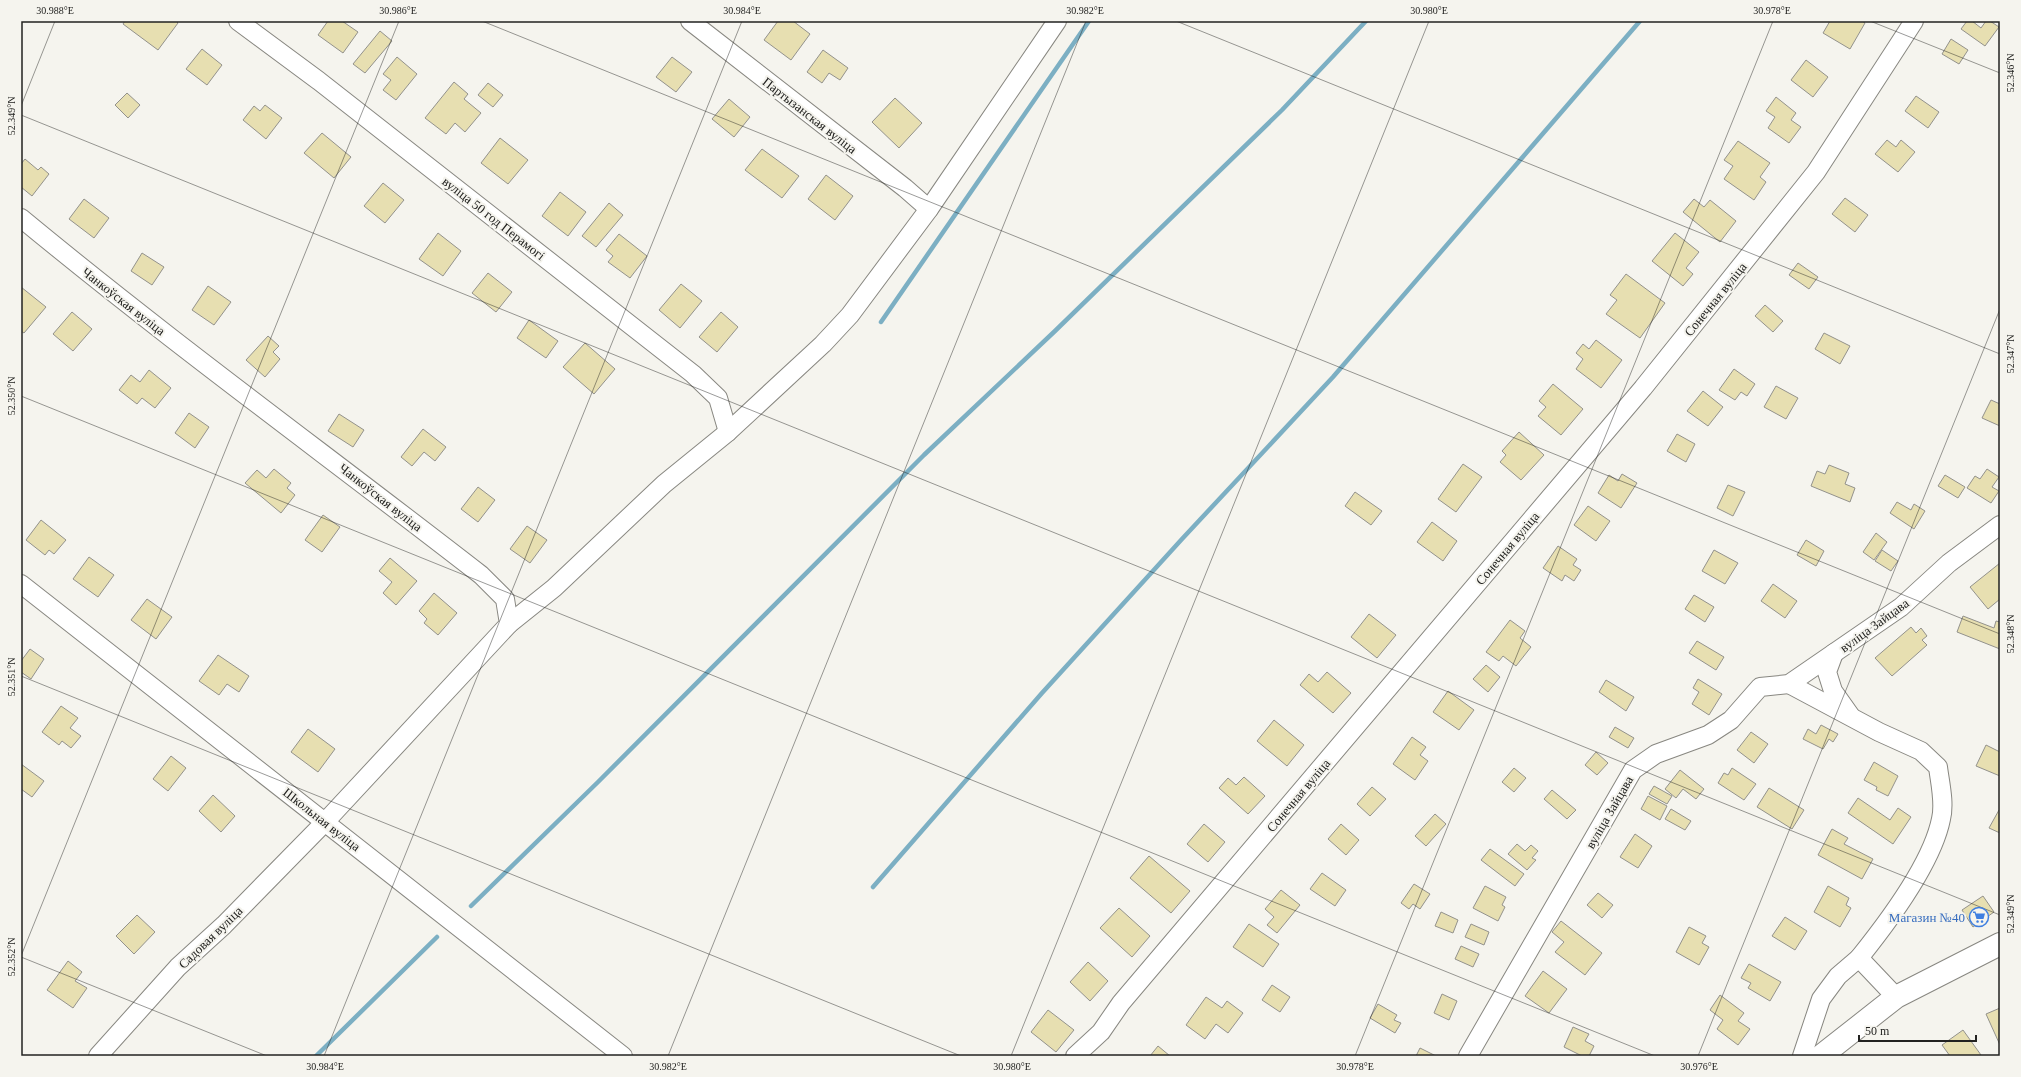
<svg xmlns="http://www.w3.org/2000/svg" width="2021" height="1077" viewBox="0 0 2021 1077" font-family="Georgia,serif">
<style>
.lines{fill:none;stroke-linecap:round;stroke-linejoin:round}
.stream{stroke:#7cafc3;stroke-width:4.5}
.building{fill:#e7dfb1;stroke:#93928c}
.minor-casing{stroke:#888781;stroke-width:20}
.tertiary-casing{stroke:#888781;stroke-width:24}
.minor{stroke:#fff;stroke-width:18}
.tertiary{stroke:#fff;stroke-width:22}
.ticks{fill:none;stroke:#222220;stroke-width:1;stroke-opacity:0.45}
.labels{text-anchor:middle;stroke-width:4;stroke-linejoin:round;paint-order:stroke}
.street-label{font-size:13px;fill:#222220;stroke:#f5f4ee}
.shop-label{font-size:13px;fill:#366cbe;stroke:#f5f4ee;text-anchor:end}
.neatline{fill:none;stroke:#222220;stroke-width:1.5}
.ticks-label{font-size:10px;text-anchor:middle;fill:#222220}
</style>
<rect width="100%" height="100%" fill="#f5f4ee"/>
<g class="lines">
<g class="stream">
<path d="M881,322L1089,21"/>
<path d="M873,887L1042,693L1182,539L1333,377L1640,21"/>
<path d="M471,906L598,782L924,455L1055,331L1282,110L1366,21"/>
<path d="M316,1056L437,937"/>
</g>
</g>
<g class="building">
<path d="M125,21H176L178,23L158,50L123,24Z"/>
<path d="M328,21H342L358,32L343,53L318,35Z"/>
<path d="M778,21H793L810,34L791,60L764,40Z"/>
<path d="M1830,21H1862L1865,23L1850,49L1823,33Z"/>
<path d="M1967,21H1972L1981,28L1986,21H1990L1999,27L1985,46L1961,29Z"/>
<path d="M380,31L392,41L365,73L353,64Z"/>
<path d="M1951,39L1968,50L1959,64L1942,54Z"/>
<path d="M202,49L222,65L207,85L186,69Z"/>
<path d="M823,50L848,68L840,80L829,73L822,83L807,72Z"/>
<path d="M397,57L417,74L396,100L383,90L391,80L383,74Z"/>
<path d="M672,57L692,72L676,92L656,77Z"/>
<path d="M1806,60L1828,77L1813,97L1791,80Z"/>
<path d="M454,82L468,94L464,99L481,113L465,132L455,123L446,134L425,118Z"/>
<path d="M488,83L503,95L493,107L478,95Z"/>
<path d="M127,93L140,105L128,118L115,105Z"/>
<path d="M1916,96L1939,112L1928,128L1905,111Z"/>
<path d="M1776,97L1796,113L1791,120L1801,127L1789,143L1768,128L1775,117L1766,111Z"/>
<path d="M895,98L922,123L899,148L872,122Z"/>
<path d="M729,99L750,117L734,137L712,119Z"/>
<path d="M265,105L282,118L266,139L243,120L254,106L260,111Z"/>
<path d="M322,133L351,157L334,178L304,153Z"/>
<path d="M500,138L528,160L508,184L481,163Z"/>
<path d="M1887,140L1896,147L1901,140L1915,152L1898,172L1875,154Z"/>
<path d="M1738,141L1770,163L1760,177L1766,182L1754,200L1724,179L1733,166L1724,160Z"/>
<path d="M762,149L799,176L782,198L745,170Z"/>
<path d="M25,159L38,170L41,167L49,174L32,196L21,187V164Z"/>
<path d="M826,175L853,196L835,220L808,199Z"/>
<path d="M383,183L404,200L385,223L364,206Z"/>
<path d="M560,192L586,212L568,236L542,216Z"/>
<path d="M1845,198L1868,215L1855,232L1832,214Z"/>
<path d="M84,199L109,218L94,238L69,219Z"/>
<path d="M1694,199L1704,207L1710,200L1736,221L1720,242L1683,212Z"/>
<path d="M609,203L623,215L596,247L582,236Z"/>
<path d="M438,233L461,251L443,276L419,259Z"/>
<path d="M1675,233L1699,252L1686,268L1693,274L1683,286L1652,261Z"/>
<path d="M619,234L647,256L630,278L608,262L613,256L606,250Z"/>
<path d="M142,253L164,267L152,285L131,271Z"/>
<path d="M1798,263L1818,277L1809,289L1789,275Z"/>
<path d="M488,273L512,292L496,312L472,293Z"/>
<path d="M1626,274L1665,303L1640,338L1606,314L1617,300L1610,295Z"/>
<path d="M681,284L702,301L680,328L659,310Z"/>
<path d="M208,286L231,302L214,325L192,310Z"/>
<path d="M21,287L46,307L24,333L21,331Z"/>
<path d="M1765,305L1783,321L1773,332L1755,316Z"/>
<path d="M72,312L92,329L73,351L53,334Z"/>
<path d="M721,312L738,327L717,352L699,337Z"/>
<path d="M529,320L558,341L546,358L517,338Z"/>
<path d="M1824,333L1850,346L1840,364L1815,349Z"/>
<path d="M268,336L279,346L273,352L280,359L265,377L246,360Z"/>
<path d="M1596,340L1622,360L1601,388L1576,369L1583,359L1576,353L1583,344L1589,349Z"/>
<path d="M585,343L615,369L594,394L563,367Z"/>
<path d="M1734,369L1755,384L1747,396L1741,392L1735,400L1719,390Z"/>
<path d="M149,370L171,388L155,408L142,398L137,404L119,390L131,375L140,382Z"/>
<path d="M1553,384L1583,409L1561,435L1538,416L1546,407L1539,401Z"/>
<path d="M1776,386L1798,398L1786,419L1764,407Z"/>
<path d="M1703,391L1723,407L1708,426L1687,411Z"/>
<path d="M1991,400L2000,404V426L1982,418Z"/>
<path d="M189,413L209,427L195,448L175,433Z"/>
<path d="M339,414L364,430L353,447L328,431Z"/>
<path d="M423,429L446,447L435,461L424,452L412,466L401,457Z"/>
<path d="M1519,432L1544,455L1521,480L1500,462L1506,455L1502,451Z"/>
<path d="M1677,434L1695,444L1686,462L1667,451Z"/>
<path d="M1463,464L1482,477L1456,512L1438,499Z"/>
<path d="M1829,465L1849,473L1845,484L1855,488L1850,502L1811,486L1817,471L1825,474Z"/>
<path d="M274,469L291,483L287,488L295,495L281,513L245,483L257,470L266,478Z"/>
<path d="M1987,469L1999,477L1992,487L1999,491L1991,503L1967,488L1975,476L1980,479Z"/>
<path d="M1622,474L1637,483L1621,508L1598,493L1609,475L1618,481Z"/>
<path d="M1945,475L1965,487L1958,498L1938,486Z"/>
<path d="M1728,485L1745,492L1733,516L1717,508Z"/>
<path d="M478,487L495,500L478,522L461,509Z"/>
<path d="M1355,492L1382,511L1371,525L1345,506Z"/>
<path d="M1897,502L1911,510L1914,504L1925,511L1914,529L1890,513Z"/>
<path d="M1588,506L1610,521L1596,541L1574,525Z"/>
<path d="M323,515L340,527L322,552L305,540Z"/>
<path d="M41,520L66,540L54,554L49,550L45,555L26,540Z"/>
<path d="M1432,522L1457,541L1443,561L1417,542Z"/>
<path d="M527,526L547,540L530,563L510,549Z"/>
<path d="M1876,533L1887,542L1874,560L1863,552Z"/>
<path d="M1806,540L1824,551L1816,566L1797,555Z"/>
<path d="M1558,546L1577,559L1573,565L1581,570L1574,581L1565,575L1562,581L1543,568Z"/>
<path d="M1714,550L1738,563L1725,584L1702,571Z"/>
<path d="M1882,550L1898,561L1891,571L1875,561Z"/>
<path d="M89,557L114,575L98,597L73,579Z"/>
<path d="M390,558L417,581L396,605L383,593L392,582L379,571Z"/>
<path d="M2000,563V599L1988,609L1970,587Z"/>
<path d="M1773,584L1797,601L1785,618L1761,601Z"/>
<path d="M434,593L457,613L438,635L424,623L427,619L419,611Z"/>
<path d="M1694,595L1714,607L1705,622L1685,609Z"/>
<path d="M147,599L172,617L156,639L131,620Z"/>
<path d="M1369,614L1396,635L1377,658L1351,637Z"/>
<path d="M1963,616L1994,628L1996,621L2000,622V649L1957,632Z"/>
<path d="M1510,620L1525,631L1520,638L1531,647L1516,666L1503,656L1499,661L1486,652Z"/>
<path d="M1911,627L1916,633L1921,628L1927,636L1922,640L1927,645L1892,676L1875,658Z"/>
<path d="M1697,641L1724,657L1716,670L1689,653Z"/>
<path d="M30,649L44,659L31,679L21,672V661Z"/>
<path d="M218,655L249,676L239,692L227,684L219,695L199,681Z"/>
<path d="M1486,665L1500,677L1488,692L1473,679Z"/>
<path d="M1327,672L1351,693L1333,713L1300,685L1309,674L1318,682Z"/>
<path d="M1698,679L1722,694L1709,715L1692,704L1699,692L1693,688Z"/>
<path d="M1606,680L1634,697L1626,711L1599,692Z"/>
<path d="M1448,691L1474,710L1459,730L1433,712Z"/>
<path d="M61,706L78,718L70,728L81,736L71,748L62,741L59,745L42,732Z"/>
<path d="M1274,720L1304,745L1287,766L1257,741Z"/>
<path d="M1821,725L1838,734L1833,742L1829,739L1823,749L1803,739L1808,729L1816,734Z"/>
<path d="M1615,727L1634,738L1628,748L1609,737Z"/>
<path d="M308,729L335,749L318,772L291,752Z"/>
<path d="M1751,732L1768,744L1754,763L1737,750Z"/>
<path d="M1412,737L1426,747L1420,755L1428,761L1415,780L1393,764Z"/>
<path d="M1986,745L2000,752V776L1976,766Z"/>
<path d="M1596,752L1608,763L1597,775L1585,765Z"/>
<path d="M171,756L186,768L168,791L153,779Z"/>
<path d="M1874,762L1898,776L1888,796L1876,790L1877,787L1864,780Z"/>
<path d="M21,764L44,781L32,797L21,789Z"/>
<path d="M1514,768L1526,778L1514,792L1502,782Z"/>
<path d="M1732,768L1756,784L1744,800L1718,783L1724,773L1728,775Z"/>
<path d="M1680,770L1704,789L1696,799L1683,789L1676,798L1665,789Z"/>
<path d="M1244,777L1265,796L1248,814L1219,788L1228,778L1236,785Z"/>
<path d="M1654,786L1672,796L1667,804L1649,794Z"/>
<path d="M1372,787L1386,799L1370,816L1357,804Z"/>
<path d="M1769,788L1804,810L1792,829L1757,807Z"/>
<path d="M1552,790L1576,810L1567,819L1544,799Z"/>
<path d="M213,795L235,816L221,832L199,811Z"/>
<path d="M1648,796L1667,806L1660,820L1641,809Z"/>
<path d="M1858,798L1890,820L1898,808L1911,817L1893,844L1848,813Z"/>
<path d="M1671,809L1691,821L1685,830L1665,819Z"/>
<path d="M1999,810L2000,811V833L1989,828Z"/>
<path d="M1435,814L1446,824L1426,846L1415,836Z"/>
<path d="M1204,824L1225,842L1208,862L1187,844Z"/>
<path d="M1341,824L1359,840L1346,855L1328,839Z"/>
<path d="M1832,829L1848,838L1844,844L1873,859L1862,879L1818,855Z"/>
<path d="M1635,834L1652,846L1638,868L1620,857Z"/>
<path d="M1517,844L1525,851L1531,845L1538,851L1532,858L1536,860L1527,870L1508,854Z"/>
<path d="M1490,849L1524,874L1515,886L1481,860Z"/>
<path d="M1149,856L1190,891L1171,913L1130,878Z"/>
<path d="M1322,873L1346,890L1335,906L1310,889Z"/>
<path d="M1414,884L1430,894L1420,909L1413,904L1409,909L1401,903Z"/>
<path d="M1485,886L1506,897L1502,905L1505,907L1498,921L1473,908Z"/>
<path d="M1828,886L1849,898L1846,905L1851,908L1840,927L1814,912Z"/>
<path d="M1281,890L1300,905L1277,933L1267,925L1274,917L1265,909Z"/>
<path d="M1598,893L1613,905L1602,918L1587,905Z"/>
<path d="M1983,896L1994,912L1973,927L1962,910Z"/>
<path d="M1119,908L1150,936L1132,957L1100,928Z"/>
<path d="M1441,912L1458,920L1453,933L1435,926Z"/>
<path d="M137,915L155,932L134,954L116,936Z"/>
<path d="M1785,917L1807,931L1795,950L1772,936Z"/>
<path d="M1561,921L1602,953L1585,975L1555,952L1564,942L1552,932Z"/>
<path d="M1249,924L1279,944L1263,967L1233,947Z"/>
<path d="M1471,924L1489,932L1484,945L1465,937Z"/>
<path d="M1689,927L1706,936L1702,943L1709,947L1699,965L1676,952Z"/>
<path d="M1461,946L1479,954L1473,967L1455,959Z"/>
<path d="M68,961L82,972L75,981L87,988L73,1008L47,990Z"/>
<path d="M1088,962L1108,981L1090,1001L1070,982Z"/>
<path d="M1749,964L1781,982L1770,1001L1748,988L1751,983L1741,978Z"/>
<path d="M1543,971L1567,989L1549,1013L1525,996Z"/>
<path d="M1272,985L1290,997L1280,1012L1262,1000Z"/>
<path d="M1442,994L1457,1001L1449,1020L1434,1013Z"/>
<path d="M1720,995L1744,1013L1738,1021L1750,1029L1738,1045L1717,1029L1723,1020L1710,1010Z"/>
<path d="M1206,997L1222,1008L1227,1001L1243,1013L1228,1033L1216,1024L1205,1039L1186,1025Z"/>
<path d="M1378,1004L1397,1015L1394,1020L1401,1023L1395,1033L1370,1018Z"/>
<path d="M2000,1008V1045L1986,1014Z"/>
<path d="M1048,1010L1074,1030L1056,1052L1031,1032Z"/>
<path d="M1573,1027L1589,1034L1585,1041L1594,1046L1589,1056H1582L1564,1047Z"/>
<path d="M1963,1030L1981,1055L1979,1056H1950L1942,1045Z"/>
<path d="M1158,1046L1170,1056H1150Z"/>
<path d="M1420,1048L1436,1056H1416Z"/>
</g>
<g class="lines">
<defs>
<g id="minor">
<path d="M238,21L319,81L693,374L718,398L728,432"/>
<path d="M690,21L905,188L929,209"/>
<path d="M21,218C171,342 328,456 481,575L505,599L509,624L325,822L224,925L178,967L98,1056"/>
<path d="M21,584L623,1056"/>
<path d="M509,624L554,588L664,484L728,432L823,344L850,315L929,209L1057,21"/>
<path d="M1834,653L1827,672L1833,691L1850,715"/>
<path d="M1789,684L1879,732L1921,751L1938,767C1940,783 1945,803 1941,819C1932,864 1888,922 1859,958L1896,997"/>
<path d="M1075,1056L1101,1032L1121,1003L1643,388L1816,172L1914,21"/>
<path d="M1468,1056L1633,770L1656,754L1708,735L1731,720L1760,687L1789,684L1901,607L1949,563L2000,525"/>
<path d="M1802,1056L1821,999L1838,976L1859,958"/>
</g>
<path id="tertiary" d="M1821,1056L1896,997L2000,944"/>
</defs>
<use href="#minor" class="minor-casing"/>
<use href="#tertiary" class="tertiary-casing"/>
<use href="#minor" class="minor"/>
<use href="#tertiary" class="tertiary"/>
</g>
<path class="ticks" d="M482,21L2000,634M1176,21L2000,354M1870,21L2000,73M21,106L55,21M21,115L2000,915M21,396L1655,1056M21,676L961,1056M21,956L399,21M21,957L267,1056M324,1056L742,21M668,1056L1086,21M1011,1056L1429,21M1355,1056L1773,21M1698,1056L2000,309"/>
<defs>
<symbol id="supermarket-ring" viewBox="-11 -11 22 22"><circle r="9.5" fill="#f5f4ee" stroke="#3f7fe0" stroke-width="1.5"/><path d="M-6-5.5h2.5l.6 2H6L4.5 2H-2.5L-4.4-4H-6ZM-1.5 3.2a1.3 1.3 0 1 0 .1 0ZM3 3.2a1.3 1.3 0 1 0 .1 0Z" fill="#3f7fe0"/></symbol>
</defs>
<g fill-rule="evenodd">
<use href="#supermarket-ring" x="1968" y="906" width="22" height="22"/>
</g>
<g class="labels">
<g class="street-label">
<text transform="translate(810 115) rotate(38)" y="5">Партызанская вуліца</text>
<text transform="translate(494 218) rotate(38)" y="5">вуліца 50 год Перамогі</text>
<text transform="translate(1715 299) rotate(-51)" y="5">Сонечная вуліца</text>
<text transform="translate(124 301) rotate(38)" y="5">Чанкоўская вуліца</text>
<text transform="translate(381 497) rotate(38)" y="5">Чанкоўская вуліца</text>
<text transform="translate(1507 548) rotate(-50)" y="5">Сонечная вуліца</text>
<text transform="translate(1874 625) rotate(-36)" y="5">вуліца Зайцава</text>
<text transform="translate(1298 795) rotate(-50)" y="5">Сонечная вуліца</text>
<text transform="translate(1609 812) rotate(-60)" y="5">вуліца Зайцава</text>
<text transform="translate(322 819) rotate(38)" y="5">Школьная вуліца</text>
<text transform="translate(210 937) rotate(-44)" y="5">Садовая вуліца</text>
</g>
<g class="shop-label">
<text x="1965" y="922">Магазин №40</text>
</g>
</g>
<rect width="2021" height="1077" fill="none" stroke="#f5f4ee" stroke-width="44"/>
<path d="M1859 1035v6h117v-6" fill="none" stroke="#222220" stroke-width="2"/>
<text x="1865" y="1035" font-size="12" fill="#222220" stroke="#f5f4ee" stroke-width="3" paint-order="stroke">50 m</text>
<rect x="22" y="22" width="1977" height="1033" class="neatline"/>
<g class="ticks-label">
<text x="55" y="14">30.988°E</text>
<text x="398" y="14">30.986°E</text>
<text x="742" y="14">30.984°E</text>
<text x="1085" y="14">30.982°E</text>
<text x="1429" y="14">30.980°E</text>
<text x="1772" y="14">30.978°E</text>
<text transform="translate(2010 73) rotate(-90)" y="4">52.346°N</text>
<text transform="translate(11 116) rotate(-90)" y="4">52.349°N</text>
<text transform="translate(2010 354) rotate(-90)" y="4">52.347°N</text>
<text transform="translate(11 396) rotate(-90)" y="4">52.350°N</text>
<text transform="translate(2010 634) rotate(-90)" y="4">52.348°N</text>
<text transform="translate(11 677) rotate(-90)" y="4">52.351°N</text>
<text transform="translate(2010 914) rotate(-90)" y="4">52.349°N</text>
<text transform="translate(11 957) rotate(-90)" y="4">52.352°N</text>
<text x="325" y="1070">30.984°E</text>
<text x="668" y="1070">30.982°E</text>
<text x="1012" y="1070">30.980°E</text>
<text x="1355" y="1070">30.978°E</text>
<text x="1699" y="1070">30.976°E</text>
</g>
</svg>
